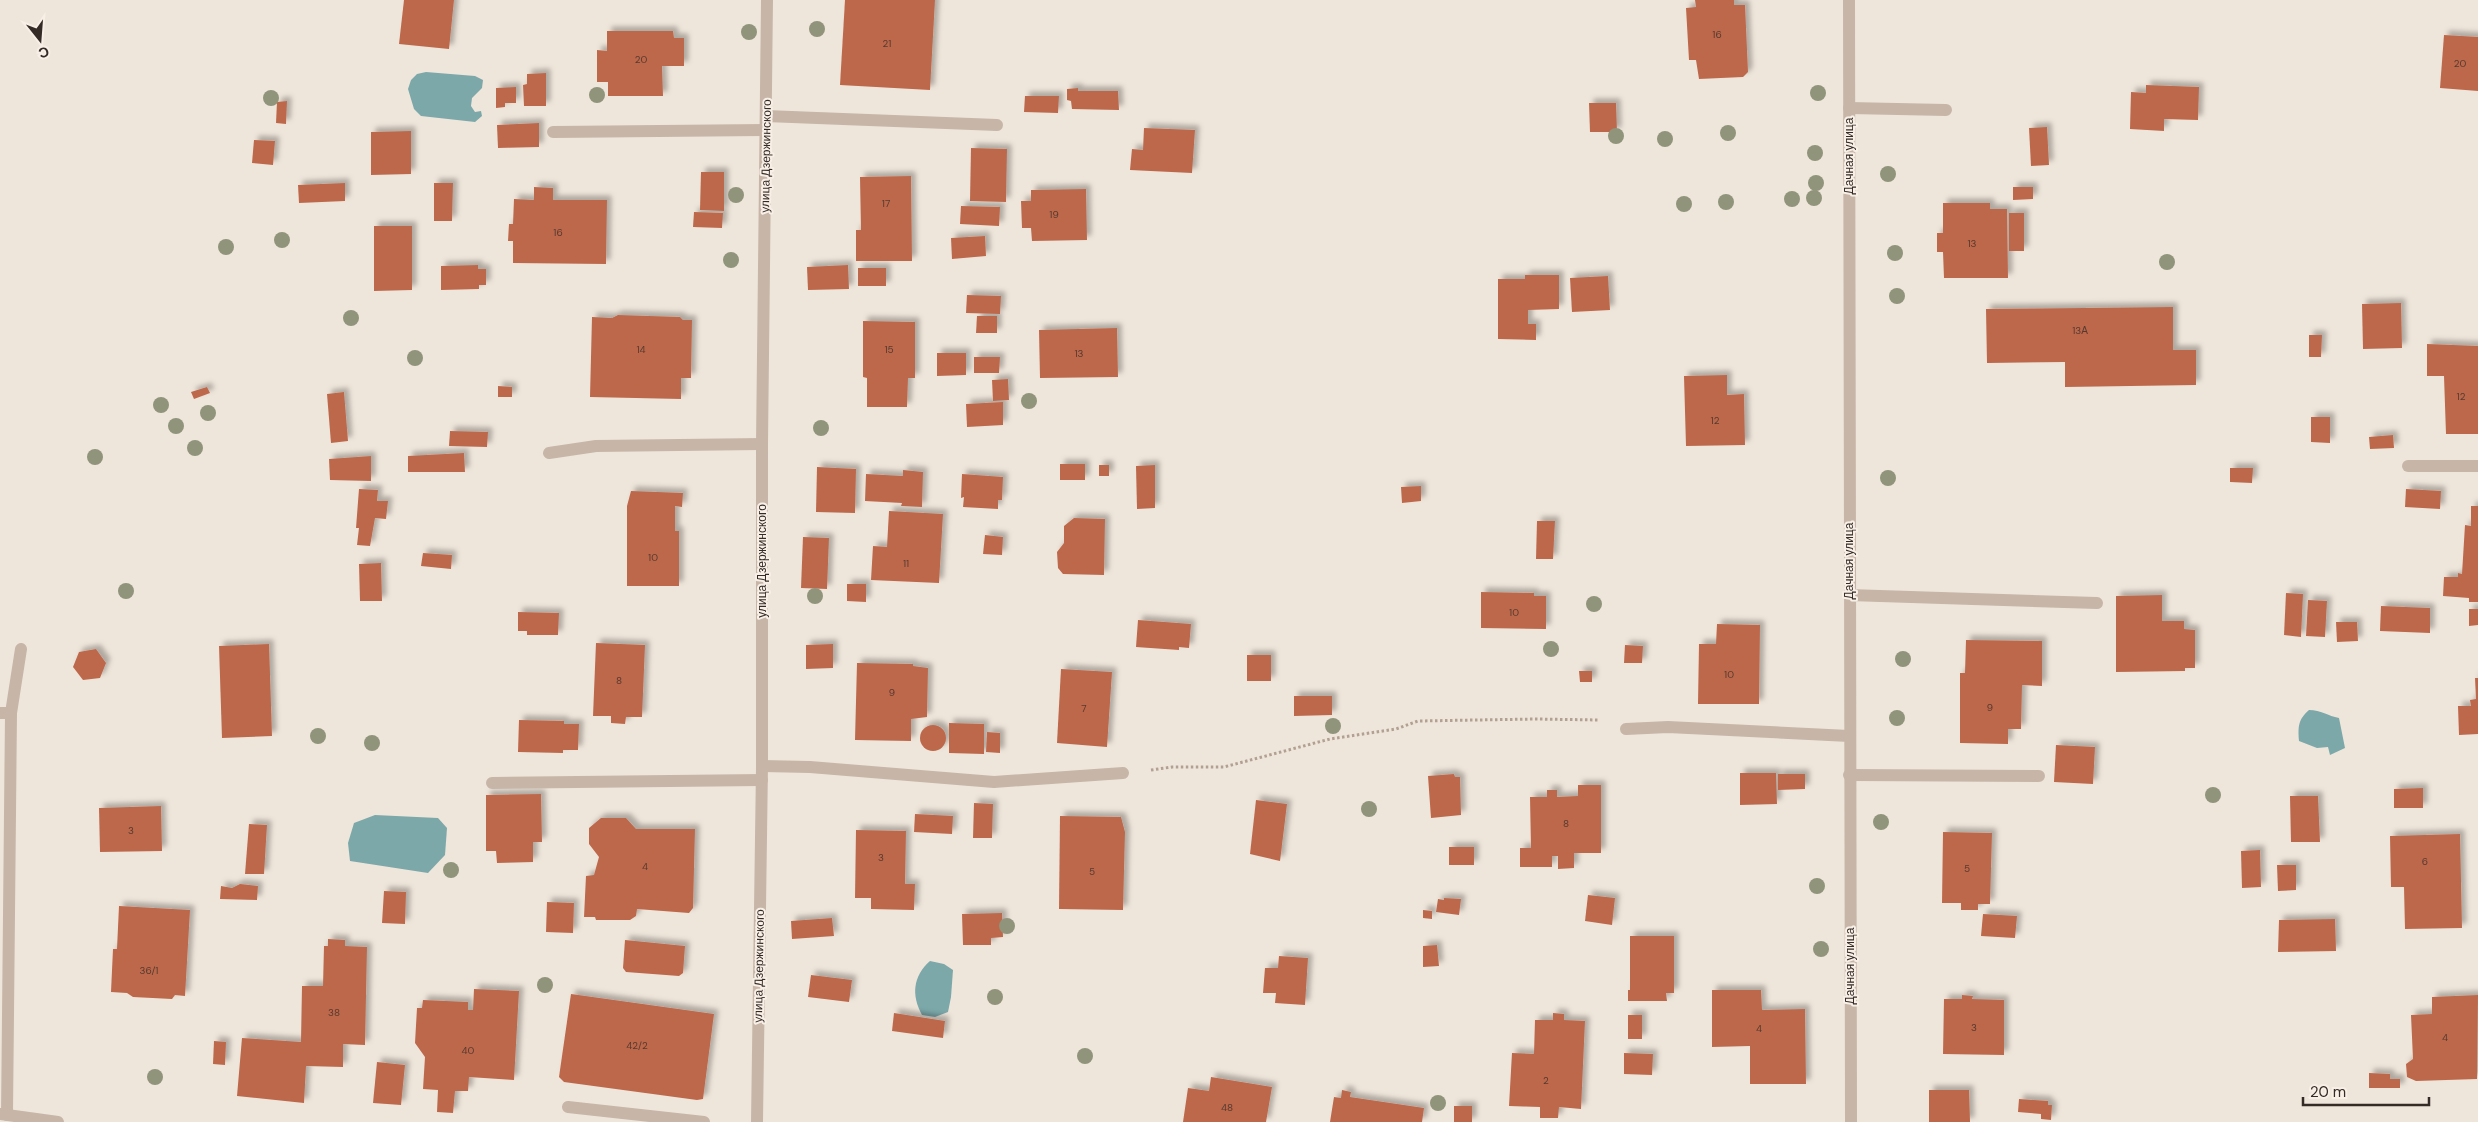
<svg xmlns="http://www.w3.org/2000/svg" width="2478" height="1122" viewBox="0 0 2478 1122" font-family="'DM Sans',sans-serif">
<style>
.water{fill:#7ca8aa}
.building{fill:#bd684b;filter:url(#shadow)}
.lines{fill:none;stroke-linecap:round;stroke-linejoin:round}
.path{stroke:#b2a092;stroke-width:3;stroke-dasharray:2.5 2.5;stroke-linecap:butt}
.service{stroke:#c7b6a8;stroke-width:12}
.minor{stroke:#c7b6a8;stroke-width:12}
.tertiary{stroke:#c7b6a8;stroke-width:12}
.tree{fill:#90947b}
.labels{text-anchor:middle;stroke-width:4;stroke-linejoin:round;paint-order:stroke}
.number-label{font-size:10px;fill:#563a30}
.street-label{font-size:12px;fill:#342b27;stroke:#f8f0e7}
</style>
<defs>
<filter id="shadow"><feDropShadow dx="4.5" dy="-4.5" stdDeviation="2.5" flood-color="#0004"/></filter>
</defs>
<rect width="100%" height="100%" fill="#efe6db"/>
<g class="water">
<path d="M426,72L475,76L483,80L482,88L472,98L471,106L475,112L481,111L482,116L475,122L421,116L414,109L408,89L411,80L417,74Z"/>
<path d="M2309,710C2321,710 2328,716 2339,718L2345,748L2330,755L2328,747L2317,748L2299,741C2298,726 2298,720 2309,710Z"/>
<path d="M375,815L438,818L447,828L445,855L428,873L350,861L348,843L354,823Z"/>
<path d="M930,961L944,964L953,970L951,997L948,1012L935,1017L922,1015C911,995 913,976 930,961Z"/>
</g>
<g class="building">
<path d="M404,0H454L449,49L399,44Z"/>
<path d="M845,0H935L930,90L840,85Z"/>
<path d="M1695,0H1734V5H1745L1748,72L1743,77L1699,79L1696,60H1689L1686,8L1696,7Z"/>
<path d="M607,31H673L674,38H684V66H662L663,96H608V82H597V50L607,51Z"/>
<path d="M2444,35L2478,37V91L2440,88Z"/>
<path d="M546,73V106H524L523,85L527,84V74Z"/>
<path d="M2146,85L2199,87L2198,120L2164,119V131L2130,129L2131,92L2146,93Z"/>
<path d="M516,87V103H505V107L496,108V88Z"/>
<path d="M1078,88V91H1118L1119,110L1072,109L1071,101L1067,100V89Z"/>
<path d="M1025,96H1059L1058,113L1024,112Z"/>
<path d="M287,101L286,124L276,123L277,102Z"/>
<path d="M1589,103H1616L1617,132H1590Z"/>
<path d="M539,123V147L498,148L497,125Z"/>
<path d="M2047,127L2049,165L2031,166L2029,128Z"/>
<path d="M1144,128L1195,130L1192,173L1130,170L1132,149L1143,150Z"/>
<path d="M411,131V174L371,175V132Z"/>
<path d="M254,140L275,141L273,165L252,163Z"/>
<path d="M971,148L1007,149L1006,202L970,201Z"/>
<path d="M701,172H724V211L700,210Z"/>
<path d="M911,176L912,261H856V230H861L860,177Z"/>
<path d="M345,183V201L299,203L298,185Z"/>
<path d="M434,183H453L452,221H434Z"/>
<path d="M534,187L553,188V200H607L606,264L513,263V241H508L509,224H513L514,199L534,200Z"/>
<path d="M2013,187H2033V199L2013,200Z"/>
<path d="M1086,189L1087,240L1032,241L1031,228H1022L1021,201H1031V190Z"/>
<path d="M1943,203H1990V209H2007L2008,278H1944L1943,252H1937V233H1943Z"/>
<path d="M961,206L1000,207L999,226L960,224Z"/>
<path d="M694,212L723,213L722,228L693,227Z"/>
<rect x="2009" y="213" width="15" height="38"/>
<path d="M374,226H412V290L374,291Z"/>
<path d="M985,236L986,256L952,259L951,238Z"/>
<path d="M478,265V269H486V285H479V289L441,290V266Z"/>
<path d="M848,265L849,289L808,290L807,267Z"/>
<rect x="858" y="268" width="28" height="18"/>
<path d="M1525,275H1559V309L1528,310V324H1536V340L1498,339V279H1525Z"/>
<path d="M1608,276L1610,310L1572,312L1570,278Z"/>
<path d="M967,295L1001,296L1000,314L966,313Z"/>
<path d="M2401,303L2402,348L2363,349L2362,304Z"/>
<path d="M2173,307V350H2196V385L2065,387V362L1987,363L1986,309Z"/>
<path d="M618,315L680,317L683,320H692L691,378H681V399L590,397L592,317L612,318Z"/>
<path d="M977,316H997V333H976Z"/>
<path d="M863,321L915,322V378H908L907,407H867V378L863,377Z"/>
<path d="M1117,328L1118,377L1040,378L1039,330Z"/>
<path d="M2309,335H2322L2321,357H2309Z"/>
<path d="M2427,344L2478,346V434H2446L2444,376H2427Z"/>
<path d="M937,353H966V375L937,376Z"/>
<path d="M974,357H1000L999,373H974Z"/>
<path d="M1727,375V395L1744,394L1745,445L1686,446L1684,376Z"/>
<path d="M1008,379L1009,400L993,401L992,380Z"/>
<path d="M498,386L512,387V397H498Z"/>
<path d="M207,387L210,393L194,399L191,392Z"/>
<path d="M344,392L348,441L331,443L327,394Z"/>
<path d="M1003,402V425L967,427L966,404Z"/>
<path d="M2311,417H2330V443L2311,442Z"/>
<path d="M450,431L488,432L487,447L449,446Z"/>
<path d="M2393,435L2394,448L2370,449L2369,437Z"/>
<path d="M464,453L465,472H408V456Z"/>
<path d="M371,456V481L330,480L329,459Z"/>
<rect x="1060" y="464" width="25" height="16"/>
<rect x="1099" y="465" width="10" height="11"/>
<path d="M1155,465V508L1137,509L1136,466Z"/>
<path d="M817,467L856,469L855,513L816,512Z"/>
<path d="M2230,468H2253L2252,483L2230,482Z"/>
<path d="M903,470L923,472L922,507L901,506L902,503L865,501L866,474L903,476Z"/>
<path d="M962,474L1003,477L1002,500H998V509L963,507L964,497L961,498Z"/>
<path d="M1421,486V501L1402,503L1401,487Z"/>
<path d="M359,489L378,490L377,501H388L386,519L375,518L370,546L357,545L359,528H356Z"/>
<path d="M2406,489L2441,491L2440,509L2405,507Z"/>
<path d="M631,491L683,493L682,507L675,506V531H679V586H627V506Z"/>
<path d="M2471,506H2478V602H2469V598L2443,596L2444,577H2458V573L2462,574L2465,525L2471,526Z"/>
<path d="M889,511L943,514L939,583L871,580L873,546L887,547Z"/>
<path d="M1074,518L1105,519L1104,575L1063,574L1058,568L1057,552L1064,543V526Z"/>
<path d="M1537,521H1555L1553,559H1536Z"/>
<path d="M985,535L1003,537L1002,555L983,554Z"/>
<path d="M803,537L829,538L827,589L801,588Z"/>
<path d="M423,553L452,555L451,569L421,566Z"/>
<path d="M381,563L382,601H360L359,564Z"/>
<path d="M847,584H866V602L847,601Z"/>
<path d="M1481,592L1534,593V596H1546V629L1481,628Z"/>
<path d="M2286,593L2303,594L2301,637L2284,635Z"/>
<path d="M2162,595V621H2184V629L2195,630V668H2185V671L2116,672V596Z"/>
<path d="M2308,600L2327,601L2325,637L2306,636Z"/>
<path d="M2381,606L2430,608V633L2380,631Z"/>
<path d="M2469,609H2478V625L2469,626Z"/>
<path d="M518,612L559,613L558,635H527V631H518Z"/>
<path d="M1138,620L1191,624L1189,648L1179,647V650L1136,647Z"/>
<path d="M2336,622H2357L2358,641L2337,642Z"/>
<path d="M1717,624L1760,625L1759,704H1698L1699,644H1716Z"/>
<path d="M1966,640L2042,641V686L2022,685L2021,729H2008V744L1960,743V673H1965Z"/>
<path d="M596,643L645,645L642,717H626L625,724L611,723V716H593Z"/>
<path d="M269,644L272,736L222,738L219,646Z"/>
<path d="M833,644V668L806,669V645Z"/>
<path d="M1625,645L1643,646L1642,663H1624Z"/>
<path d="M96,649L106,663L100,678L83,680L73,667L79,652Z"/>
<rect x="1247" y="655" width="24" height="26"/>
<path d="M857,663L913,664V666L928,668L927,717L911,719V741L855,740Z"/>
<path d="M1061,669L1112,672L1107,747L1057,743Z"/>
<path d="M1579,671H1592V682H1580Z"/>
<path d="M2475,678H2478V734L2459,735L2458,706H2471L2470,700L2476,699Z"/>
<path d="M1294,696H1332V715L1294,716Z"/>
<path d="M519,720L564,721V724H579L578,750H563V753L518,752Z"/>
<path d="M949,723L984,724V754L949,753Z"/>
<circle cx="933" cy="738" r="13"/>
<path d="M987,732L1000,733V753L986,752Z"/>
<path d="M2056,745L2095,747L2093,784L2054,782Z"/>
<path d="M1740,773H1776L1777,804L1740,805Z"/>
<path d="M1454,774L1455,777H1460L1461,815L1431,818L1428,776Z"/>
<path d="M1778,774H1805V789L1778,790Z"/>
<path d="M1578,785H1601V853H1574V868L1558,869V856H1552V867H1520V848H1531L1530,797H1547V790H1557V797L1578,796Z"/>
<path d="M2423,788V808H2394V789Z"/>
<path d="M541,794L542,842H533V862L497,863L496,851H486V795Z"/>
<path d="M2290,796H2318L2320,842H2291Z"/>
<path d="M1256,800L1287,804L1280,861L1250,854Z"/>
<path d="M974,803L993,804L992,838H973Z"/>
<path d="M161,806L162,851L100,852L99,808Z"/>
<path d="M915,814L953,816L952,834L914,832Z"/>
<path d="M1060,816L1121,817L1125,832L1123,910L1059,909Z"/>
<path d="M601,818H626L636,829H695L693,908L689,913L637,909L636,916L630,920H596L595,917H584L586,876L594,875L599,857L589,844V828Z"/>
<path d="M249,824L267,825L264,874H245Z"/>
<path d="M856,830L906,831L905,884H915L914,910L871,909V898H855Z"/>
<path d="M1943,832L1992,833L1990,904H1978V910H1961V903H1942Z"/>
<path d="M2460,834L2462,928L2405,929L2404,887H2391L2390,836Z"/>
<rect x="1449" y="847" width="25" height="18"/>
<path d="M2260,850L2261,887L2242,888L2241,851Z"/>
<path d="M2277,865H2296V890L2278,891Z"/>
<path d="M240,884L258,886L257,900L220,899L221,886L232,888Z"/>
<path d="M384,891L406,892L405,924L382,923Z"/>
<path d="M1588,895L1615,898L1612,925L1585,921Z"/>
<path d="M1444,898L1461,899L1459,915L1436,912L1438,899L1444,900Z"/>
<path d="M547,902L574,903L573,933L546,932Z"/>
<path d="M119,906L190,910L185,996L175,995L172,999L133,997L127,993L111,992L113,949H117Z"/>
<path d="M1423,910L1432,911V919L1423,918Z"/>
<path d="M1002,913L1003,937L991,938V945H963L962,914Z"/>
<path d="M1983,914L2017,916L2015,938L1981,936Z"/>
<path d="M832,918L834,936L792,939L791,921Z"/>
<path d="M2335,919L2336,951L2278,952L2279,920Z"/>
<path d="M1630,936H1674V993H1666L1667,1001H1628V990H1630Z"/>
<path d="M328,939L345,940V946L367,947L365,1045L343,1044V1067L306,1066L304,1103L237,1096L242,1038L301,1042L302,986H323L324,946H328Z"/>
<path d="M625,940L685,946L683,973L679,976L626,972L623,968Z"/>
<path d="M1437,945L1439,966L1423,967V946Z"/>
<path d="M1279,956L1308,958L1305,1005L1275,1003L1276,993H1263L1265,968H1278Z"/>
<path d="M811,975L852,980L849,1002L808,997Z"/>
<path d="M474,989L519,991L514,1080L469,1077L468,1091H455L453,1113L437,1112L438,1090L423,1089L425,1057L415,1043L417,1008H422L423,1000L468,1002V1010H473Z"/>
<path d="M1712,990H1761L1762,1010L1805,1009L1806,1084H1750V1046L1712,1047Z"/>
<path d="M571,994L714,1014L703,1099L697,1100L564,1082L559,1077Z"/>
<path d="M1962,995L1973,996L1972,999L2004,1000V1055L1943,1054L1944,999H1962Z"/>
<path d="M2478,995L2477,1079L2416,1081L2407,1077L2406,1064L2413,1059L2411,1015L2432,1014V997Z"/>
<path d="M894,1013L945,1021L943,1038L892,1031Z"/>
<path d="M1553,1013L1564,1014V1020L1585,1021L1581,1109L1559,1107L1558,1118H1540V1107L1509,1106L1512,1053L1534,1054L1535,1020H1553Z"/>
<rect x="1628" y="1015" width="14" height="24"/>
<path d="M214,1041L226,1042L225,1065L213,1064Z"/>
<path d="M1624,1053L1653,1054L1652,1075L1624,1074Z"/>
<path d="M377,1062L405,1065L401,1105L373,1103Z"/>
<path d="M2369,1073L2390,1074V1079H2400V1088H2369Z"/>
<path d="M1211,1077L1272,1087L1266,1122H1183L1188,1088L1209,1091Z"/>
<path d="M1342,1090L1351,1092L1350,1097L1424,1108L1422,1122H1330L1334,1097L1341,1098Z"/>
<path d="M1929,1090H1969L1970,1122H1929Z"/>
<path d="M2019,1099L2048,1101V1105H2052L2051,1120L2041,1119V1114L2018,1112Z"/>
<rect x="1454" y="1106" width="18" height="16"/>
</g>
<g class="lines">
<path class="path" d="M1151,770L1172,767H1224L1330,739L1396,729L1418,721L1536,719L1599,720"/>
<g class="service">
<path d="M1849,108L1946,110"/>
<path d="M766,116L997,125"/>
<path d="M553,132L766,130"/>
<path d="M549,453L596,446L762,444"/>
<path d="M2408,466H2478"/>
<path d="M1849,595L2097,603"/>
<path d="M0,713H11"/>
<path d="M1626,729L1668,727L1849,736"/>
<path d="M762,766L810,767L994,782L1123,773"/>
<path d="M1849,775L2039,776"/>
<path d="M492,783L762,780"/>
<path d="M568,1107L704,1122"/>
</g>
<g class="minor">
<path d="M1849,0L1851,1122"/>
<path d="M7,1115L11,713L21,649"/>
<path d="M757,1122L762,766V444L767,0"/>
</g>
<path class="tertiary" d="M0,1114L58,1122"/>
</g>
<g class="tree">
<circle cx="817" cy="29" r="8"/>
<circle cx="749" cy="32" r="8"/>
<circle cx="1818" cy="93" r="8"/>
<circle cx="597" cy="95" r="8"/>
<circle cx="271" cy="98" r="8"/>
<circle cx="1728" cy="133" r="8"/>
<circle cx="1616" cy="136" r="8"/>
<circle cx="1665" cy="139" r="8"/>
<circle cx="1815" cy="153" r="8"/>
<circle cx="1888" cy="174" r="8"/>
<circle cx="1816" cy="183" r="8"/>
<circle cx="736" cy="195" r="8"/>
<circle cx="1814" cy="198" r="8"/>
<circle cx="1792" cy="199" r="8"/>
<circle cx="1726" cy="202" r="8"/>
<circle cx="1684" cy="204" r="8"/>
<circle cx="282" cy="240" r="8"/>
<circle cx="226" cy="247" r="8"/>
<circle cx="1895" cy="253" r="8"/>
<circle cx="731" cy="260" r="8"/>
<circle cx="2167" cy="262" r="8"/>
<circle cx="1897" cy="296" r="8"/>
<circle cx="351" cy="318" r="8"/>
<circle cx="415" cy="358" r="8"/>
<circle cx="1029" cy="401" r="8"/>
<circle cx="161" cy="405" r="8"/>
<circle cx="208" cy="413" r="8"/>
<circle cx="176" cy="426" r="8"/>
<circle cx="821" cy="428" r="8"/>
<circle cx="195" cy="448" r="8"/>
<circle cx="95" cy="457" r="8"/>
<circle cx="1888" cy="478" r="8"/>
<circle cx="126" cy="591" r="8"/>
<circle cx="815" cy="596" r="8"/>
<circle cx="1594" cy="604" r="8"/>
<circle cx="1551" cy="649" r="8"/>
<circle cx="1903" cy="659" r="8"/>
<circle cx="1897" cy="718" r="8"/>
<circle cx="1333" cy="726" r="8"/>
<circle cx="318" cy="736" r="8"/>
<circle cx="372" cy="743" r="8"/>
<circle cx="2213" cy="795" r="8"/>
<circle cx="1369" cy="809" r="8"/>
<circle cx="1881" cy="822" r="8"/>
<circle cx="451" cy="870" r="8"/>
<circle cx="1817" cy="886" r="8"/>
<circle cx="1007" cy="926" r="8"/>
<circle cx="1821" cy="949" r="8"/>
<circle cx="545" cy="985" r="8"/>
<circle cx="995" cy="997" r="8"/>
<circle cx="1085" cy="1056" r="8"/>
<circle cx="155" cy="1077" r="8"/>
<circle cx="1438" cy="1103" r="8"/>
</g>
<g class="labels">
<g class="number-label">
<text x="1717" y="38">16</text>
<text x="887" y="47">21</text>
<text x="641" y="63">20</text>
<text x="2460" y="67">20</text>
<text x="886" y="207">17</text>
<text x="1054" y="218">19</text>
<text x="558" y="236">16</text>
<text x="1972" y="247">13</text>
<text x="2080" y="334">13А</text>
<text x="641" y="353">14</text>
<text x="889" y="353">15</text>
<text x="1079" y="357">13</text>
<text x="2461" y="400">12</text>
<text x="1715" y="424">12</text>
<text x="653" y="561">10</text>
<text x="906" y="567">11</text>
<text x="1514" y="616">10</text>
<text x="1729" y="678">10</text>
<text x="619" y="684">8</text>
<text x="892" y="696">9</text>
<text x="1990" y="711">9</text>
<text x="1084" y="712">7</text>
<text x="1566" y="827">8</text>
<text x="131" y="834">3</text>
<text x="881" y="861">3</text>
<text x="2425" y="865">6</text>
<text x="645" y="870">4</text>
<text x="1967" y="872">5</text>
<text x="1092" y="875">5</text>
<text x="149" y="974">36/1</text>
<text x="334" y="1016">38</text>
<text x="1974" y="1031">3</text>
<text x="1759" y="1032">4</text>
<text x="2445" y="1041">4</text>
<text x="637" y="1049">42/2</text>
<text x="468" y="1054">40</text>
<text x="1546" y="1084">2</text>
<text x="1227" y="1111">48</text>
</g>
<g class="street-label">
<text transform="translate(766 156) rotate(-89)" y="4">улица Дзержинского</text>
<text transform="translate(1849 156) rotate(-90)" y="4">Дачная улица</text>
<text transform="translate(762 561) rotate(-90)" y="4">улица Дзержинского</text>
<text transform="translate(1849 561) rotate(-90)" y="4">Дачная улица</text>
<text transform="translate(759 966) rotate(-89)" y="4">улица Дзержинского</text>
<text transform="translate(1850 966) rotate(-90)" y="4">Дачная улица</text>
</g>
</g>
<g transform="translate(40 40) rotate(163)" stroke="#f8f0e7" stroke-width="4" paint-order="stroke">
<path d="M0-4L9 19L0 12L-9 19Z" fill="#342b27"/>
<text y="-8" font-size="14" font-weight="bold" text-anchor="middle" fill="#342b27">С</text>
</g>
<path d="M2303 1097v8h126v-8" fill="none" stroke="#342b27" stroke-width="2.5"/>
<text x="2310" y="1097" font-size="15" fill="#342b27" stroke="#f8f0e7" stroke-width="4" paint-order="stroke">20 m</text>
</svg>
